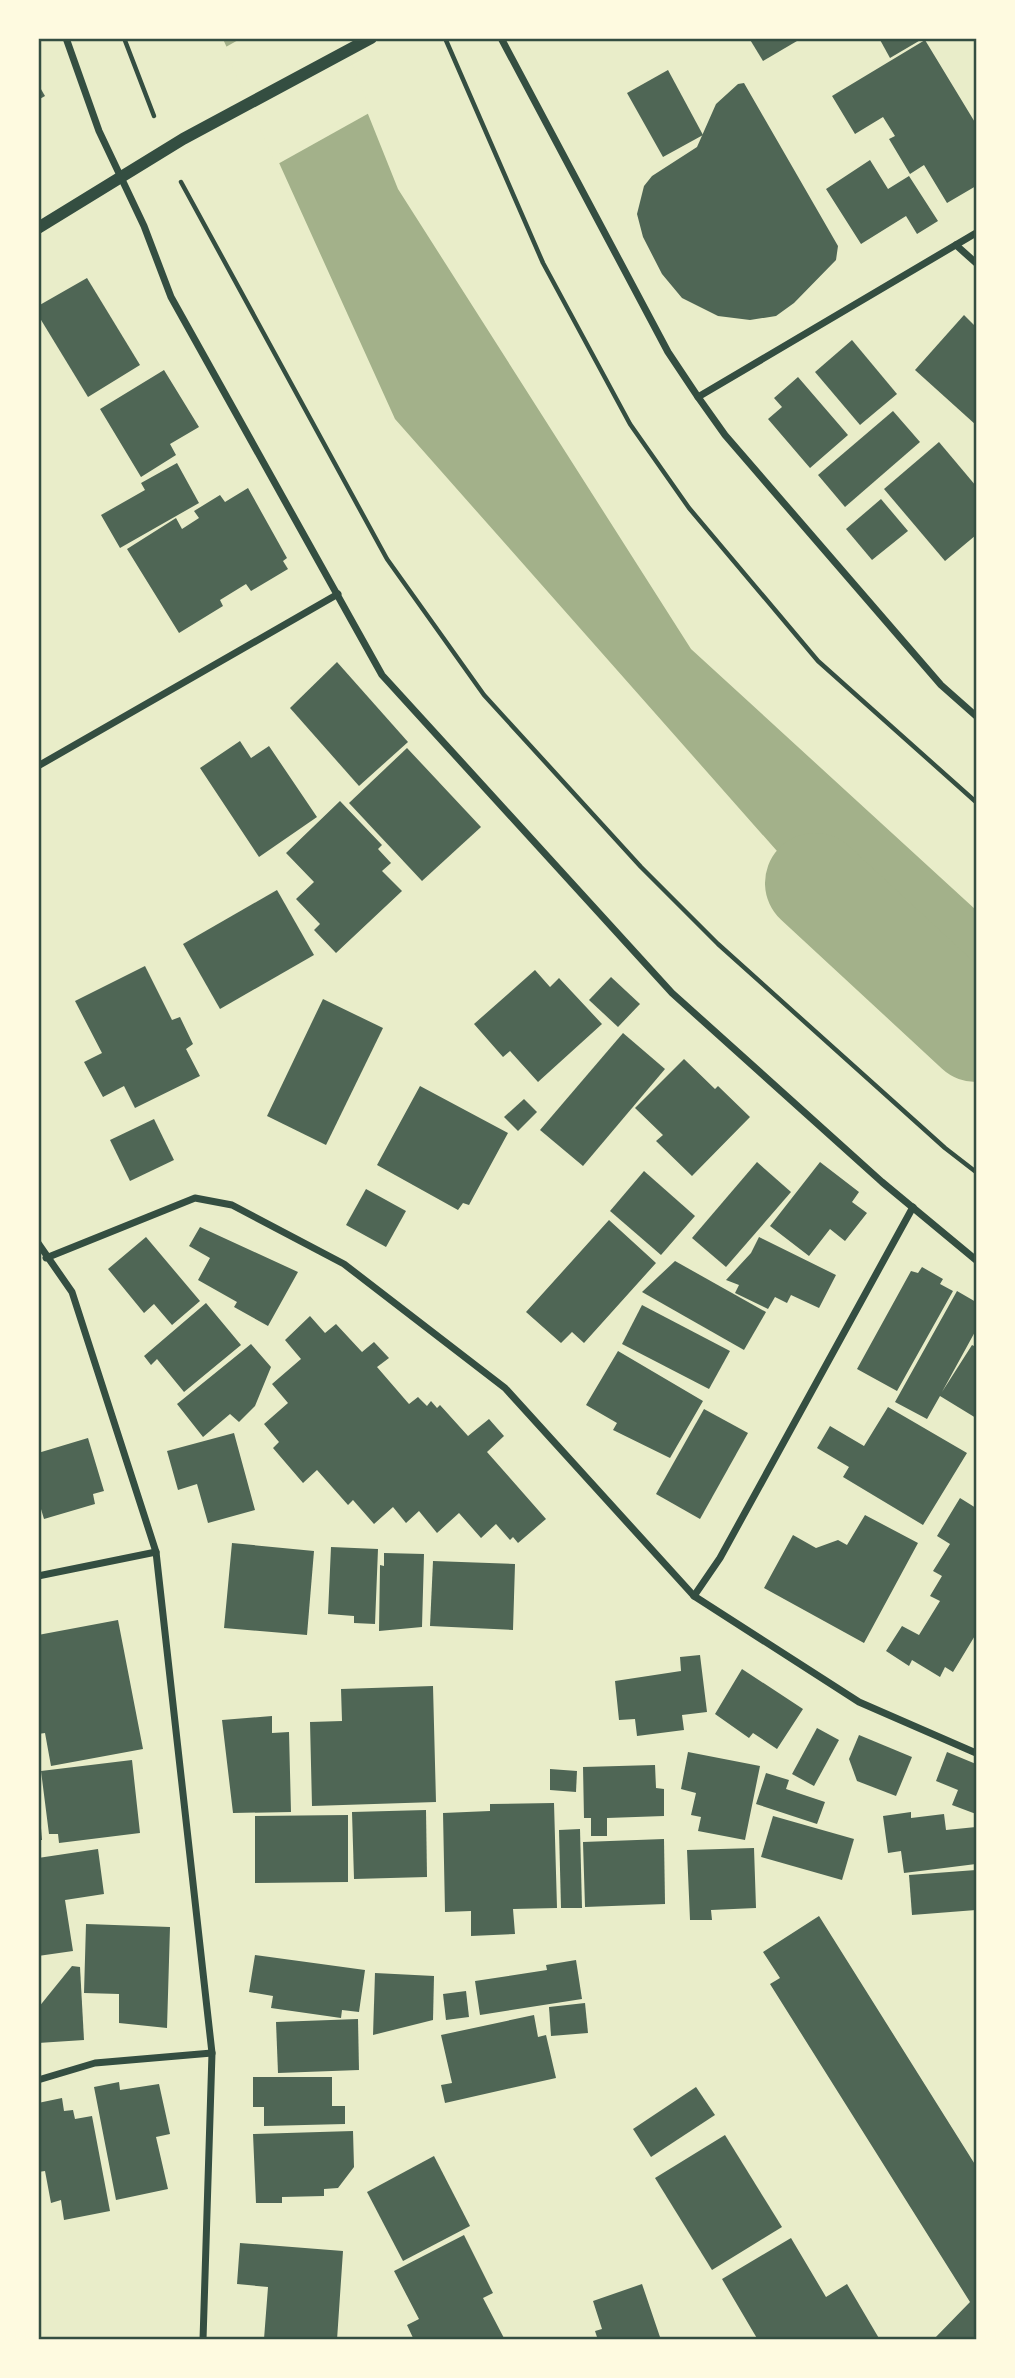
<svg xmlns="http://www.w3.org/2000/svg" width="1015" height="2378" viewBox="0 0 1015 2378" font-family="Quicksand,sans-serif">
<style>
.water{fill:#a3b18a}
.pier{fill:#e9edc9}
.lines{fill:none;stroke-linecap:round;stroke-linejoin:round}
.river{stroke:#a3b18a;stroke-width:100}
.building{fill:#4f6655}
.path{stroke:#344e41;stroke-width:4.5}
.minor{stroke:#344e41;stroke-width:7}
.tertiary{stroke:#344e41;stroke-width:12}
.neatline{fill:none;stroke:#344e41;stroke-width:2.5}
</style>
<rect width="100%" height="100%" fill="#e9edc9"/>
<path class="water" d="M223,39H338L398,189L691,649L976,910V1026L784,859L395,419Z"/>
<path class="pier" d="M342,38L371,112L276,165L224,48L240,39Z"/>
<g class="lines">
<path class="river" d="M815,883L976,1032"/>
</g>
<g class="building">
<path d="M749,38H795L797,41L763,61Z"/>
<path d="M879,38H924L890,58Z"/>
<path d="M925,40L976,124V186L947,203L924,165L910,174L889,139L895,136L883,117L855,134L832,96Z"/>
<path d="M668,70L703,135L663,157L627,93Z"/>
<path d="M744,83L838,246L836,260L794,303L776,316L750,320L718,316L682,298L662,274L643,237L637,214L644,186L652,176L697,147L716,104L738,84Z"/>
<path d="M38,84L45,96L38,100Z"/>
<path d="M870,160L888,189L909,176L938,221L917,234L906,216L861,244L826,189Z"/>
<path d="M87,278L140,365L88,397L38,315V306Z"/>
<path d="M964,315L976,327V425L915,370Z"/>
<path d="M852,340L897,394L860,425L815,372Z"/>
<path d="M164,370L199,427L170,444L176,455L141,477L100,409Z"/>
<path d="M798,377L848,435L810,468L768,419L782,407L774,398Z"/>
<path d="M893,411L920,442L845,507L818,475Z"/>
<path d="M939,442L976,486V535L945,561L884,489Z"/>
<path d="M177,463L199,503L120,548L101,515L145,490L141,483Z"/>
<path d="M248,488L287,558L283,561L288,569L251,591L246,584L220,600L223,606L179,633L127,549L176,518L182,529L199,518L194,511L220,495L225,502Z"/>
<path d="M881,499L908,531L872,560L846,529Z"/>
<path d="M337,662L408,742L359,786L290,708Z"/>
<path d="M240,741L251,758L269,746L317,817L259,857L200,768Z"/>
<path d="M407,748L481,827L422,881L349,803Z"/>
<path d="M340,801L382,845L378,849L391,863L382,871L402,891L336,953L314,930L320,924L296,899L314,882L286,853Z"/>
<path d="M277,890L314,955L220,1009L183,944Z"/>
<path d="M145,966L172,1020L180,1017L193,1044L186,1049L200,1076L135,1108L124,1086L103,1097L84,1062L102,1053L75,1001Z"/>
<path d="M535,970L550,987L559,978L602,1024L538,1082L510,1051L503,1057L474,1024Z"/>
<path d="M611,977L640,1004L618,1027L589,1000Z"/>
<path d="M323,999L383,1028L326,1145L267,1116Z"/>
<path d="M623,1033L665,1069L583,1166L540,1130Z"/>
<path d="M684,1059L715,1089L718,1086L750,1117L692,1176L656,1141L663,1135L635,1108Z"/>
<path d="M420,1086L508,1133L469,1205L463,1203L458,1210L377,1165Z"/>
<path d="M524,1099L537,1112L518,1131L504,1117Z"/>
<path d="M154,1119L174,1160L130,1181L110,1140Z"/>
<path d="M757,1162L791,1192L726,1267L692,1238Z"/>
<path d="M820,1162L859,1192L852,1202L867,1213L845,1241L830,1229L809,1256L770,1226Z"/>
<path d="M644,1171L695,1216L661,1255L610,1211Z"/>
<path d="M366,1189L406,1211L386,1247L346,1225Z"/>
<path d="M609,1220L656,1263L584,1343L572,1332L561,1343L526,1312Z"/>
<path d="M200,1227L298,1272L268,1326L234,1307L237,1302L198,1280L210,1258L189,1246Z"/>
<path d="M146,1237L200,1301L172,1325L154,1304L144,1313L108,1269Z"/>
<path d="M759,1237L836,1275L819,1308L791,1295L787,1303L775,1297L768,1309L735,1293L739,1285L726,1280L751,1253Z"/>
<path d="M675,1261L766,1312L744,1350L642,1292Z"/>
<path d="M922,1267L943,1279L940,1284L953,1291L897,1391L857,1369L911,1271L918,1273Z"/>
<path d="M957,1291L976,1302V1330L942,1392L972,1345L976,1347V1418L940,1396L927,1419L895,1402Z"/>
<path d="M206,1303L241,1345L184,1392L157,1359L151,1365L144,1356Z"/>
<path d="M642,1305L730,1351L709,1389L622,1344Z"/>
<path d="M310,1316L325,1333L336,1324L362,1352L374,1342L389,1358L377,1367L409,1404L418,1397L427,1406L431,1401L437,1408L440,1405L468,1436L489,1419L504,1436L487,1452L546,1519L518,1543L513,1537L510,1540L496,1524L481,1538L459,1513L437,1533L419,1511L406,1523L393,1507L374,1524L353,1500L348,1505L317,1470L303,1483L273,1448L279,1442L264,1424L288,1403L272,1384L301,1359L285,1340Z"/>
<path d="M251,1344L271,1367L255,1406L239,1422L230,1414L203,1437L177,1404Z"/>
<path d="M618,1351L703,1401L670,1458L613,1430L617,1423L586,1405Z"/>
<path d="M888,1407L967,1453L923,1525L843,1477L849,1467L817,1448L830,1426L864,1446Z"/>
<path d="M704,1409L748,1433L700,1519L656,1494Z"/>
<path d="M234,1433L255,1510L208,1523L197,1484L178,1490L167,1451Z"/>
<path d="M88,1438L104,1491L93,1494L95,1504L44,1519L38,1499V1453Z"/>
<path d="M960,1498L976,1508V1634L953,1672L945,1667L940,1677L912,1660L909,1666L886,1651L902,1626L919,1635L940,1601L930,1596L942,1576L933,1571L950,1544L937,1536Z"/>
<path d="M865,1515L918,1543L864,1643L764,1588L793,1535L816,1548L838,1540L847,1545Z"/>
<path d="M232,1543L314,1551L307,1635L224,1628Z"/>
<path d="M331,1547L378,1549L375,1624L354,1623V1616L328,1614Z"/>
<path d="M384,1553L424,1554L422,1627L379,1631L380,1565L384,1566Z"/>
<path d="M433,1561L515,1564L513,1630L430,1626Z"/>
<path d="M118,1620L143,1749L51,1766L45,1733L38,1734V1635Z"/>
<path d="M700,1655L707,1712L682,1715L684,1730L637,1736L635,1719L619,1720L615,1681L681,1671L680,1657Z"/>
<path d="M742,1669L803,1709L777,1749L753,1733L749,1738L715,1714Z"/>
<path d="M433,1686L436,1802L312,1806L310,1722L342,1721L341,1689Z"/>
<path d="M272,1716V1733L289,1732L291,1812L233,1813L222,1720Z"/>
<path d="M817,1728L839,1740L814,1786L792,1774Z"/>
<path d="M859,1735L912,1757L896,1796L857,1781L849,1759Z"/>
<path d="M688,1752L760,1766L745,1840L698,1831L701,1817L691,1815L696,1793L681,1789Z"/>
<path d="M947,1752L976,1764V1814L952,1805L958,1790L936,1781Z"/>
<path d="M132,1760L140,1833L59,1843L58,1834H49L41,1771Z"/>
<path d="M655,1765L656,1788L664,1789V1816L607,1818V1836H591V1818H584L583,1767Z"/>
<path d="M550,1769L577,1771L576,1792L550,1790Z"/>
<path d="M766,1773L789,1780L786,1789L825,1802L817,1824L756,1804Z"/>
<path d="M38,1792L42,1840H38Z"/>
<path d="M554,1803L557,1908L513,1909L515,1934L471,1936V1911L445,1912L443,1813L490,1811V1804Z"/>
<path d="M426,1810L427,1877L354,1879L352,1812Z"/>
<path d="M911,1812V1818L944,1814L946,1830L976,1827V1864L904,1873L901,1851L888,1853L883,1816Z"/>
<path d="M348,1815V1882L255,1883V1816Z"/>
<path d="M773,1816L854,1839L842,1880L761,1857Z"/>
<path d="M580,1829L582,1908H561L559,1830Z"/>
<path d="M664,1839L665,1904L585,1907L583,1842Z"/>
<path d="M754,1848L756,1908L711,1910L712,1920H690L687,1850Z"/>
<path d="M98,1849L104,1894L65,1900L73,1951L38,1956V1858Z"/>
<path d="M976,1870V1910L912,1915L909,1875Z"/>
<path d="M819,1916L976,2166V2340H933L970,2302L770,1984L780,1978L763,1952Z"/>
<path d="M86,1924L170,1927L167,2028L119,2023V1994L84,1993Z"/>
<path d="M255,1955L365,1970L359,2012L342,2010L341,2018L271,2008L273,1996L249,1992Z"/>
<path d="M576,1960L582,1999L480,2015L475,1981L547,1970L546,1965Z"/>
<path d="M72,1966L80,1967L84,2040L38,2043V2008Z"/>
<path d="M375,1973L434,1976L433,2020L373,2035Z"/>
<path d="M466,1991L469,2017L446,2020L443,1994Z"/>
<path d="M585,2003L588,2033L551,2036L549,2007Z"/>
<path d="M534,2015L538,2037L546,2035L556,2078L445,2103L441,2085L452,2083L441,2035Z"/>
<path d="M358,2019L359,2070L278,2073L276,2022Z"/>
<path d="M253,2077H332V2106H345V2124L264,2126V2107H253Z"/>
<path d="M119,2082L120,2090L159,2084L170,2134L156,2137L168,2189L116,2200L94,2087Z"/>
<path d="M696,2087L715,2115L651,2157L633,2129Z"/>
<path d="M62,2098L64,2111L73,2110L75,2119L92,2116L110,2211L64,2220L61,2200L51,2203L45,2171L38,2172V2103Z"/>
<path d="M353,2131L354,2167L338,2188L324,2189V2196L282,2197V2203H256L253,2134Z"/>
<path d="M725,2135L782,2227L712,2270L655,2178Z"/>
<path d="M434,2156L470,2226L403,2261L367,2192Z"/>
<path d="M464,2235L493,2293L483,2298L505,2340H414L407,2325L419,2319L394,2271Z"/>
<path d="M791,2238L826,2297L847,2284L880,2340H758L722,2279Z"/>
<path d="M240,2243L343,2251L337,2340L264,2339L268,2287L237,2284Z"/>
<path d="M642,2284L660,2337L598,2340L595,2331L602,2329L593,2301Z"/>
</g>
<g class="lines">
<g class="path">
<path d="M124,38L154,116"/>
<path d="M445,38L543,263L630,424L689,508L818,661L976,802"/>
<path d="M181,182L387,559L484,695L641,867L718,944L945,1148L976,1172"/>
</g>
<g class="minor">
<path d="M66,38L99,131L144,226L171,297L382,675L672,993L882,1182L976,1260"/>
<path d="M501,38L668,352L698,397"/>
<path d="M976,233L698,397L725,435L941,685L976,716"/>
<path d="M956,245L976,263"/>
<path d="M38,766L338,594"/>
<path d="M38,1243L72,1292L156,1552L212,2053L203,2340"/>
<path d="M46,1258L195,1198L232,1205L344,1264L505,1388L694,1596L859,1702L976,1753"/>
<path d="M38,1576L156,1552"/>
<path d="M694,1596L720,1558L913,1207"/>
<path d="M38,2080L95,2063L212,2053"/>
</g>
<path class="tertiary" d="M38,228L183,139L371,38"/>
</g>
<rect width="1015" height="2378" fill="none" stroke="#fefae0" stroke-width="80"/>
<rect x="40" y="40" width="935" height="2298" class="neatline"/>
</svg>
